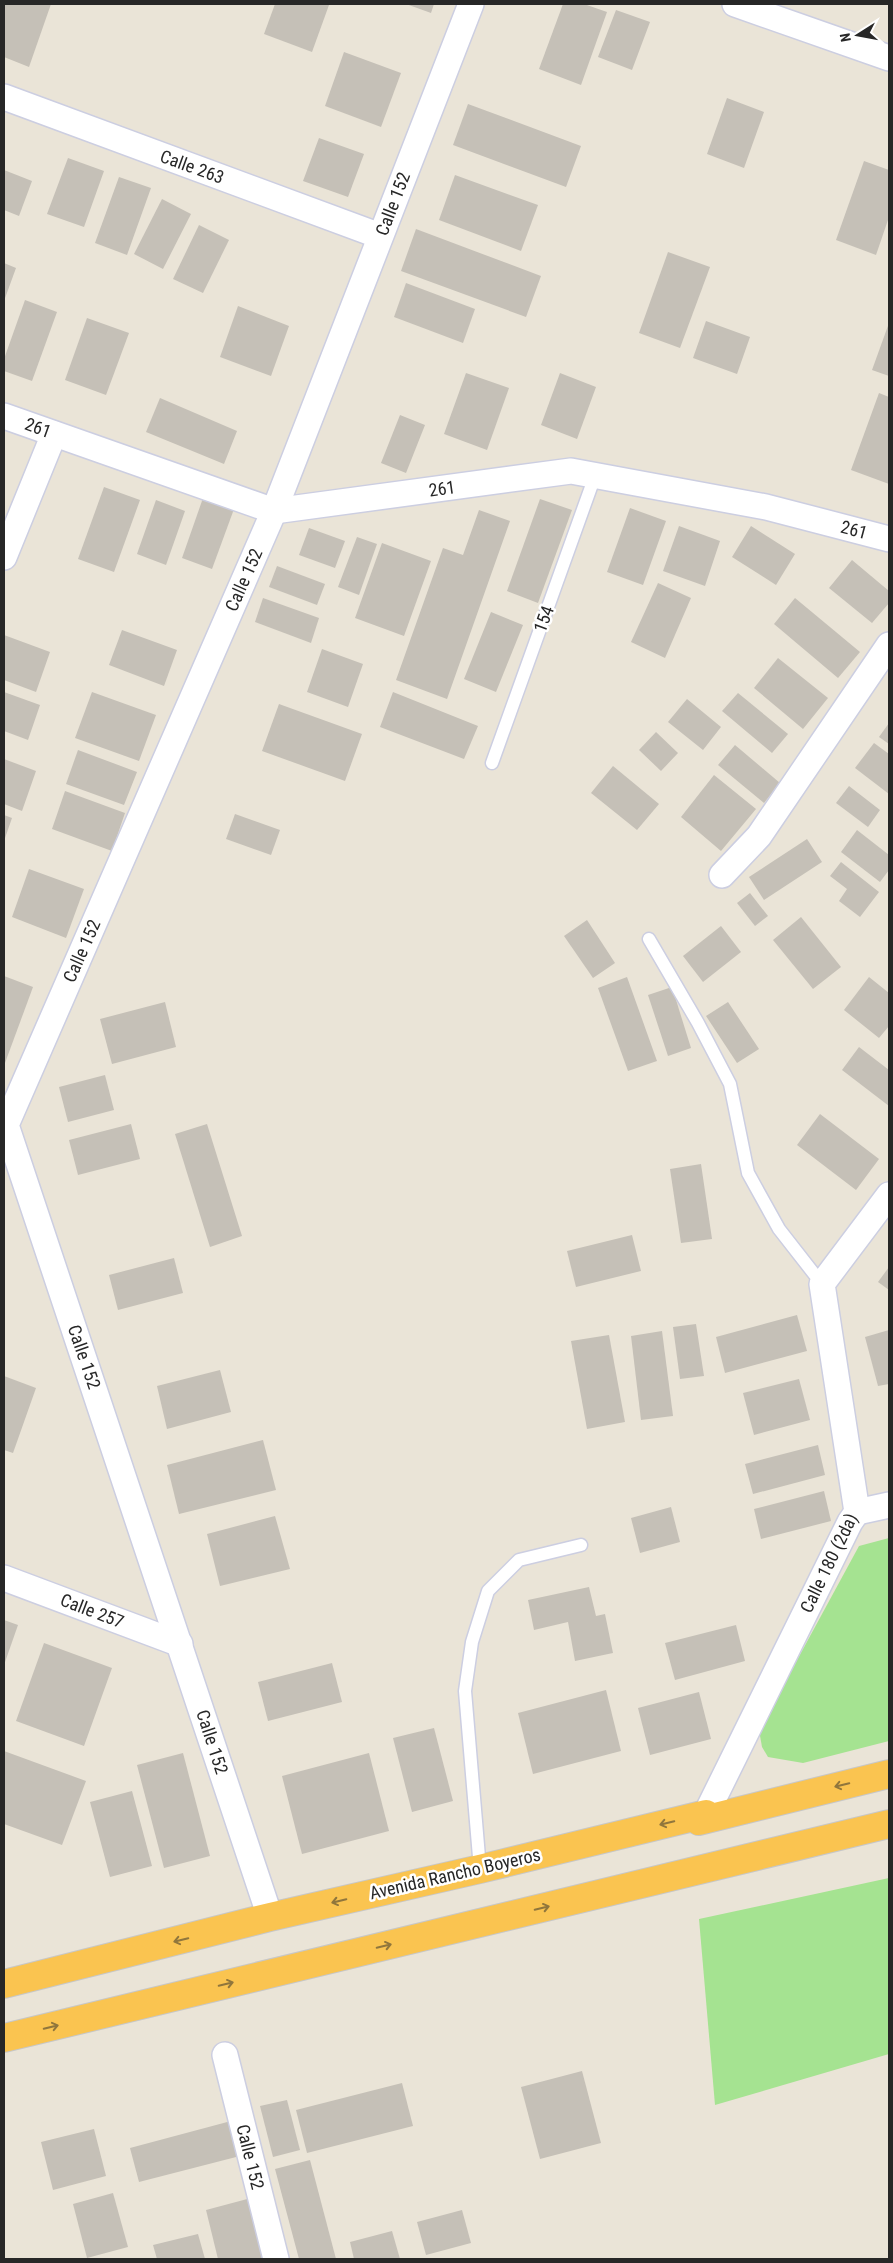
<svg xmlns="http://www.w3.org/2000/svg" width="893" height="2263" viewBox="0 0 893 2263" font-family="'Roboto Condensed',sans-serif">
<style>
.green{fill:#a5e391}
.building{fill:#c5c0b7}
.lines{fill:none;stroke-linecap:round;stroke-linejoin:round}
.service-casing{stroke:#cccee1;stroke-width:15}
.minor-casing{stroke:#cccee1;stroke-width:28}
.trunk-casing{stroke:#c7c7c7;stroke-width:30}
.service{stroke:#fff;stroke-width:12}
.minor{stroke:#fff;stroke-width:25}
.trunk{stroke:#fac450;stroke-width:28}
.oneway{stroke:#90763c}
.labels{text-anchor:middle;stroke-width:5;stroke-linejoin:round;paint-order:stroke}
.street-label{font-size:18px;fill:#272727;stroke:#fff}
</style>
<rect width="100%" height="100%" fill="#eae4d7"/>
<g class="green">
<path d="M889,1538V1741L803,1763L768,1757L762,1747L759,1730L859,1546Z"/>
<path d="M889,1878V2054L715,2105L699,1919Z"/>
</g>
<g class="building">
<path d="M4,4H51L29,67L4,57Z"/>
<path d="M275,4L329,5L312,52L264,34Z"/>
<path d="M406,4H434L431,13Z"/>
<path d="M563,4H584L607,12L581,85L539,69Z"/>
<path d="M616,10L650,22L632,70L598,57Z"/>
<path d="M344,52L401,73L381,127L325,106Z"/>
<path d="M727,98L764,112L744,168L707,154Z"/>
<path d="M468,104L581,146L566,187L453,145Z"/>
<path d="M319,138L364,154L348,197L303,181Z"/>
<path d="M68,158L104,171L84,227L47,214Z"/>
<path d="M864,161L889,170V217L876,255L836,240Z"/>
<path d="M4,170L32,181L19,216L4,210Z"/>
<path d="M455,175L538,205L521,251L439,220Z"/>
<path d="M119,177L151,188L127,255L95,243Z"/>
<path d="M162,199L191,214L163,269L134,254Z"/>
<path d="M199,225L229,240L203,293L173,279Z"/>
<path d="M416,229L541,276L526,317L401,271Z"/>
<path d="M668,252L710,267L680,348L639,333Z"/>
<path d="M4,263L16,268L4,301Z"/>
<path d="M406,283L475,309L463,343L394,317Z"/>
<path d="M25,300L57,312L32,381L4,371V359Z"/>
<path d="M238,306L289,326L271,376L220,357Z"/>
<path d="M87,318L129,333L106,395L65,380Z"/>
<path d="M706,321L750,337L737,374L693,358Z"/>
<path d="M889,323V376L872,370Z"/>
<path d="M466,373L509,388L487,450L444,434Z"/>
<path d="M560,373L596,387L577,439L541,425Z"/>
<path d="M879,393L889,397V484L851,470Z"/>
<path d="M160,398L237,431L224,464L146,432Z"/>
<path d="M400,415L425,425L406,473L381,463Z"/>
<path d="M104,487L140,500L114,572L78,559Z"/>
<path d="M203,498L234,509L212,569L182,558Z"/>
<path d="M540,499L572,510L538,603L507,591Z"/>
<path d="M156,500L185,511L166,565L137,554Z"/>
<path d="M630,508L666,521L643,585L607,572Z"/>
<path d="M479,510L510,521L447,699L396,680L443,548L463,555Z"/>
<path d="M679,526L720,541L705,586L663,571Z"/>
<path d="M751,526L795,554L776,585L732,557Z"/>
<path d="M309,528L345,541L335,568L299,555Z"/>
<path d="M357,537L377,544L359,595L338,587Z"/>
<path d="M382,543L431,561L404,636L355,618Z"/>
<path d="M852,560L889,591V603L872,623L829,588Z"/>
<path d="M277,566L325,584L317,605L269,587Z"/>
<path d="M658,583L691,598L665,658L631,642Z"/>
<path d="M263,598L319,618L311,643L255,622Z"/>
<path d="M795,598L860,652L838,678L774,624Z"/>
<path d="M491,612L523,625L496,692L464,679Z"/>
<path d="M122,630L177,650L164,686L109,665Z"/>
<path d="M4,635L50,652L36,692L4,680Z"/>
<path d="M322,649L363,664L348,707L307,692Z"/>
<path d="M778,658L828,698L803,729L754,688Z"/>
<path d="M4,692L40,705L28,740L4,731Z"/>
<path d="M92,692L156,715L139,761L75,738Z"/>
<path d="M393,692L478,726L464,759L380,727Z"/>
<path d="M738,693L788,734L772,753L722,711Z"/>
<path d="M687,699L721,727L703,750L668,722Z"/>
<path d="M279,704L362,734L345,781L262,751Z"/>
<path d="M889,723V744L879,737Z"/>
<path d="M656,732L678,753L661,771L639,750Z"/>
<path d="M874,743L889,754V794L855,768Z"/>
<path d="M735,745L780,783L764,803L718,765Z"/>
<path d="M78,750L137,772L124,805L66,784Z"/>
<path d="M4,759L36,771L22,811L4,804Z"/>
<path d="M613,766L659,804L637,830L591,793Z"/>
<path d="M714,775L756,809L721,851L681,817Z"/>
<path d="M849,786L880,810L868,827L836,803Z"/>
<path d="M65,791L125,813L112,851L52,829Z"/>
<path d="M235,814L280,830L271,855L226,839Z"/>
<path d="M4,815L12,818L4,841Z"/>
<path d="M857,830L889,855V870L880,882L841,852Z"/>
<path d="M807,839L822,862L764,900L749,877Z"/>
<path d="M841,862L879,892L860,917L839,901L847,889L830,876Z"/>
<path d="M29,869L84,889L66,938L12,917Z"/>
<path d="M750,893L768,916L755,926L737,903Z"/>
<path d="M801,917L841,967L813,989L773,940Z"/>
<path d="M587,920L615,963L593,978L564,936Z"/>
<path d="M721,926L741,952L703,982L683,956Z"/>
<path d="M4,976L33,987L5,1063H4Z"/>
<path d="M627,977L657,1061L628,1071L598,988Z"/>
<path d="M869,977L889,993V1026L879,1038L844,1010Z"/>
<path d="M672,987L691,1048L668,1056L648,995Z"/>
<path d="M165,1002L176,1047L112,1064L100,1019Z"/>
<path d="M728,1002L759,1049L737,1063L706,1016Z"/>
<path d="M859,1047L889,1070V1106L842,1070Z"/>
<path d="M105,1075L114,1110L68,1122L59,1087Z"/>
<path d="M820,1114L879,1159L856,1190L797,1145Z"/>
<path d="M131,1124L140,1159L78,1175L69,1140Z"/>
<path d="M207,1124L242,1236L210,1247L175,1134Z"/>
<path d="M701,1164L712,1239L681,1243L670,1169Z"/>
<path d="M632,1235L641,1271L576,1287L567,1251Z"/>
<path d="M174,1258L183,1293L118,1310L109,1275Z"/>
<path d="M889,1267V1290L878,1282Z"/>
<path d="M797,1315L807,1351L725,1373L716,1337Z"/>
<path d="M696,1324L704,1376L680,1379L673,1327Z"/>
<path d="M889,1330V1384L878,1386L865,1337Z"/>
<path d="M662,1331L673,1416L641,1420L631,1336Z"/>
<path d="M609,1335L625,1422L587,1429L571,1341Z"/>
<path d="M220,1370L231,1412L167,1429L157,1386Z"/>
<path d="M4,1376L36,1388L13,1453L4,1450Z"/>
<path d="M799,1379L810,1420L754,1435L743,1393Z"/>
<path d="M263,1440L276,1490L179,1514L167,1465Z"/>
<path d="M818,1445L825,1475L753,1494L745,1464Z"/>
<path d="M824,1491L831,1521L761,1539L754,1509Z"/>
<path d="M671,1507L680,1542L640,1553L631,1518Z"/>
<path d="M275,1516L290,1569L220,1586L207,1534Z"/>
<path d="M589,1587L596,1616L605,1614L613,1653L575,1661L568,1622L534,1630L528,1600Z"/>
<path d="M4,1620L18,1625L4,1665Z"/>
<path d="M736,1625L745,1661L675,1680L665,1643Z"/>
<path d="M44,1643L112,1668L84,1746L16,1721Z"/>
<path d="M332,1663L342,1702L268,1721L258,1682Z"/>
<path d="M606,1690L621,1751L533,1774L518,1713Z"/>
<path d="M699,1692L711,1739L650,1755L638,1708Z"/>
<path d="M434,1728L453,1801L412,1812L393,1738Z"/>
<path d="M4,1751L86,1781L62,1845L4,1824Z"/>
<path d="M183,1753L210,1856L164,1868L137,1765Z"/>
<path d="M369,1753L389,1831L302,1854L282,1776Z"/>
<path d="M132,1791L152,1866L110,1877L90,1802Z"/>
<path d="M582,2071L601,2143L540,2159L521,2087Z"/>
<path d="M402,2083L413,2126L307,2153L296,2110Z"/>
<path d="M287,2100L300,2150L273,2157L260,2106Z"/>
<path d="M231,2121L240,2156L139,2182L130,2148Z"/>
<path d="M94,2129L106,2176L53,2190L41,2142Z"/>
<path d="M310,2160L336,2259H299L275,2169Z"/>
<path d="M113,2193L128,2247L87,2258L73,2204Z"/>
<path d="M251,2198L267,2259H218L206,2210Z"/>
<path d="M462,2210L471,2243L426,2255L417,2222Z"/>
<path d="M392,2231L400,2259H354L350,2242Z"/>
<path d="M198,2234L205,2259H157L153,2245Z"/>
</g>
<g class="lines">
<defs>
<g id="service">
<path d="M492,763L595,476"/>
<path d="M649,939L698,1023L730,1084L748,1173L779,1229L822,1284"/>
<path d="M480,1869L465,1691L472,1642L488,1591L519,1560L581,1545"/>
</g>
<g id="minor">
<path d="M735,4L889,58"/>
<path d="M4,97L380,236"/>
<path d="M4,416L274,511L571,471L766,507L889,539"/>
<path d="M4,557L54,434"/>
<path d="M722,875L759,836L889,645"/>
<path d="M857,1512L889,1505"/>
<path d="M4,1578L180,1644"/>
<path d="M706,1814L850,1522L857,1512L822,1284L889,1195"/>
<path d="M270,1917L6,1125L274,511L471,4"/>
<path d="M225,2055L276,2259"/>
</g>
<g id="trunk">
<path d="M4,1984L270,1917L480,1869L706,1814L699,1821L889,1774"/>
<path d="M4,2038L889,1824"/>
</g>
</defs>
<use href="#service" class="service-casing"/>
<use href="#minor" class="minor-casing"/>
<use href="#trunk" class="trunk-casing"/>
<use href="#service" class="service"/>
<use href="#minor" class="minor"/>
<use href="#trunk" class="trunk"/>
</g>
<defs><path id="oneway-shaft" d="M-6 0H5M1.5-3L5.5 0L1.5 3" fill="none" stroke-width="1.6" stroke-linecap="round" stroke-linejoin="round" transform="scale(1.25)"/></defs>
<g class="oneway">
<use href="#oneway-shaft" transform="translate(842 1785) rotate(166)"/>
<use href="#oneway-shaft" transform="translate(667 1823) rotate(166)"/>
<use href="#oneway-shaft" transform="translate(339 1901) rotate(167)"/>
<use href="#oneway-shaft" transform="translate(542 1908) rotate(-13)"/>
<use href="#oneway-shaft" transform="translate(181 1940) rotate(166)"/>
<use href="#oneway-shaft" transform="translate(384 1946) rotate(-13)"/>
<use href="#oneway-shaft" transform="translate(226 1984) rotate(-13)"/>
<use href="#oneway-shaft" transform="translate(51 2027) rotate(-14)"/>
</g>
<g class="labels">
<g class="street-label">
<text transform="translate(192 167) rotate(20)" y="6">Calle 263</text>
<text transform="translate(393 204) rotate(-69)" y="6">Calle 152</text>
<text transform="translate(38 428) rotate(20)" y="6">261</text>
<text transform="translate(442 489) rotate(-8)" y="6">261</text>
<text transform="translate(854 530) rotate(15)" y="6">261</text>
<text transform="translate(244 580) rotate(-66)" y="6">Calle 152</text>
<text transform="translate(544 619) rotate(-70)" y="6">154</text>
<text transform="translate(82 951) rotate(-66)" y="6">Calle 152</text>
<text transform="translate(84 1357) rotate(71)" y="6">Calle 152</text>
<text transform="translate(829 1563) rotate(-64)" y="6">Calle 180 (2da)</text>
<text transform="translate(92 1611) rotate(21)" y="6">Calle 257</text>
<text transform="translate(212 1742) rotate(72)" y="6">Calle 152</text>
<text transform="translate(455 1874) rotate(-13)" y="6">Avenida Rancho Boyeros</text>
<text transform="translate(250 2157) rotate(76)" y="6">Calle 152</text>
</g>
</g>
<rect width="893" height="2263" fill="none" stroke="#272727" stroke-width="10"/>
<g transform="translate(858 35) rotate(259)" stroke="#ffffff" stroke-width="4" paint-order="stroke">
<path d="M0-4L9 19L0 12L-9 19Z" fill="#272727"/>
<text y="-8" font-size="14" font-weight="bold" text-anchor="middle" fill="#272727">N</text>
</g>
</svg>
